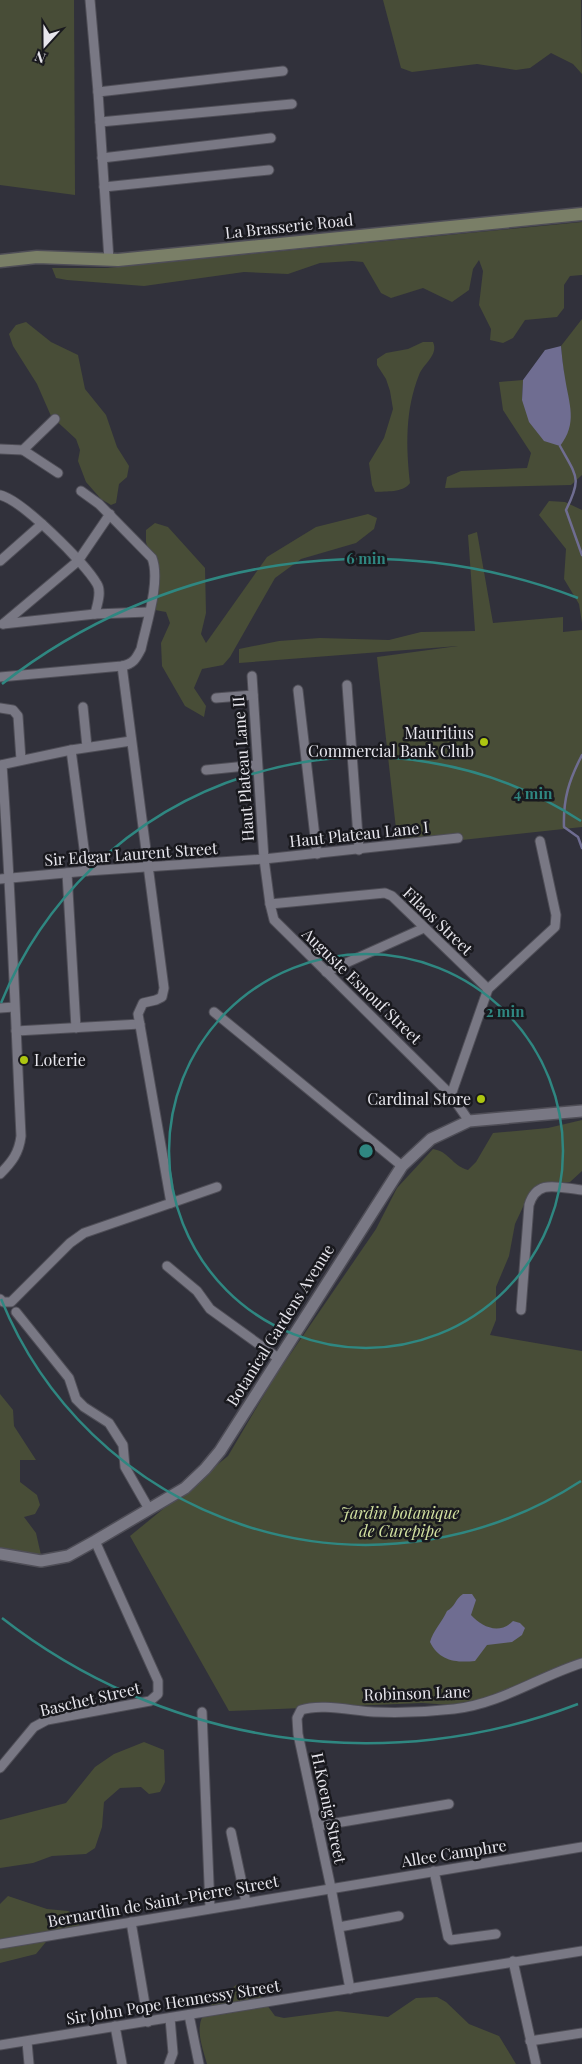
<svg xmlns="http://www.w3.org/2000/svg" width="582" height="2064" viewBox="0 0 582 2064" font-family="'Playfair Display',serif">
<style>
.green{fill:#484d37}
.water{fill:#6f6d91}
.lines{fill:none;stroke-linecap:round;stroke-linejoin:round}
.stream{stroke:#6f6d91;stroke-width:2.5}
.minor-casing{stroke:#4f4e57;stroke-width:11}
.tertiary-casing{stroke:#4f4e57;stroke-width:14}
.secondary-casing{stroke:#4f4e57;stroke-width:15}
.minor{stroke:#797884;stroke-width:9}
.tertiary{stroke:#797884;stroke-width:11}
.secondary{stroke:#7a7f67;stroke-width:12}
.ring{fill:none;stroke:#2f8781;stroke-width:2.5}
.poi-dot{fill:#adc610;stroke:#19191e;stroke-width:2}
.labels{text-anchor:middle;stroke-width:5;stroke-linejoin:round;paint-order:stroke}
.street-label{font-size:16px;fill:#e7e6ed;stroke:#19191e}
.poi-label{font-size:16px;fill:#e7e6ed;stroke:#19191e;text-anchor:end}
.park-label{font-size:16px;font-style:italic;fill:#d4e3a2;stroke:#19191e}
.centre{fill:#2f8781;stroke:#19191e;stroke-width:2.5}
.ring-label{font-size:15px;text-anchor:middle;font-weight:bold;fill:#2f8781;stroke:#19191e;stroke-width:5;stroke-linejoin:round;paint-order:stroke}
</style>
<rect width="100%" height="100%" fill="#31313b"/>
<g class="green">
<path d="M0,0H74L75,195L0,185Z"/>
<path d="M383,0H581L582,74L573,64L551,53L530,68L516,70L477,64L412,72L401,68Z"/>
<path d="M582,222V275L570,276L564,285V308L557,317L525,320L513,338L503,343L490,340L491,329L479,305L483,271L479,260L473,269L469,290L452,302L423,288L391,298L381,293L363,262L352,261L320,263L288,274L244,272L144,286L67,280L56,278L52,268H107Z"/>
<path d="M582,319V475L571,485L445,488L447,477L461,471L527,468L531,453L503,410L499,382L523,380L522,400L564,377L561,346Z"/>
<path d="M26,322L51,342L78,355L85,389L106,415L117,447L129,466L127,477L119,484L116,503L111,505L101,499L86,482L78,461L80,450L76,439L51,416L37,384L13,346L9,334L16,325Z"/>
<path d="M423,342H433C439,355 423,364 419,375C405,410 406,447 410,483C403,493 386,491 375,492L372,485L369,463L384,438L393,409L390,391L386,379L377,365V359L386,353L408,349Z"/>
<path d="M549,501L565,502L582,510V623L579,604L564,579L566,549L539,515Z"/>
<path d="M368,514L377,518L374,529L356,543L301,559L275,578L230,657L223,665L202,669L194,688L206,706L204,717L185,706L162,666L161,643L170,623L166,612L155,610L153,565L146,542V530L155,523L168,527L205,568L206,613L201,634L206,643L267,557L316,527Z"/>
<path d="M477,532L493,623L563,617V632L582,630V827L398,847L377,657L458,646L239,663V649L279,641L320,638L389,640L421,632L475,631L468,535Z"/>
<path d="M582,1120V1171L570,1182L538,1186L529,1194L515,1224L509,1256L496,1287V1320L490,1335L582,1351V1659L478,1701L452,1705L422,1703L229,1711L130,1536L228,1456L274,1378L376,1229L397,1188L433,1149C450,1152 451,1165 468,1170L476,1162L493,1133L548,1128Z"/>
<path d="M0,1394L13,1410L14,1426L36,1460H20V1482L37,1495L40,1505L35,1514L24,1517L36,1533L41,1555L19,1556L0,1547Z"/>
<path d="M144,1742L164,1750L165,1782L160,1792L149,1794L141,1787L120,1788L104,1802L102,1827L95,1848L86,1854L52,1856L33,1863L0,1868V1820L66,1803L95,1767L114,1754Z"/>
<path d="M8,1896L47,1909L68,1911L77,1916L80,1927L50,1937L36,1954L0,1963V1904Z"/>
<path d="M236,1985L256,1990L275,2016L284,2018L337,2011L388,2017L416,1998L437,1997L446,2002L469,2024L499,2036L516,2064H207C204,2053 198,2037 200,2025C202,2008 223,1995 236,1985Z"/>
</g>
<g class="water">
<path d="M561,346C562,356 563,367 565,378C569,404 578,423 560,446L544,441L529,422L522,400L523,380L545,350Z"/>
<path d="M463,1594H472L476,1600L471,1615C482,1627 499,1635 513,1621L520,1623L525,1628L522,1635L512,1642L487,1645L475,1661C456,1663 439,1661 430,1642C433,1631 442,1622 447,1611C455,1607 455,1599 463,1594Z"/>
</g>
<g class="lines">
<g class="stream">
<path d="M560,446C577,477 582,478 566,510L582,555"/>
<path d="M582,755C569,780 563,799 564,827L578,837L582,848"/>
</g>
<defs>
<g id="minor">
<path d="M90,0L98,92"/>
<path d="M100,122L292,104"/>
<path d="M102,158L271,138"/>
<path d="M104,187L269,170"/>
<path d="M109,260L98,92L283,71"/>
<path d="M0,449L23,450L55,419"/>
<path d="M23,450L58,473"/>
<path d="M0,495C22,500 85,563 97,584C102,592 97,605 95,614"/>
<path d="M0,561L42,524"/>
<path d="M3,624L78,561L110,514"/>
<path d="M3,624L95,614L148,612"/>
<path d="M252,676L264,859L270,904L274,920L451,1095L469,1121"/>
<path d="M0,677L122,666C133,664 136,659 141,649C146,625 161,581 152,558L99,504L81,491"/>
<path d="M347,685L359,850"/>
<path d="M298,690L317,854"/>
<path d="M216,698L253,695"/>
<path d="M83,707L87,747"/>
<path d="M0,708L13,710L18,716L21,760"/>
<path d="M71,750L87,871"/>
<path d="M0,765L71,750L131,741"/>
<path d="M206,770L257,765"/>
<path d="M67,873L76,1028"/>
<path d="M0,879L87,871L264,859L458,838"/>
<path d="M270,904L385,893L392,896L488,989"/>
<path d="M326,972L424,928"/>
<path d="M0,1008L14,1007"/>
<path d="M214,1012L402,1166"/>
<path d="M16,1031L140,1024"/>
<path d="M451,1095L488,989L555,927L556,915L540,841"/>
<path d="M0,1174C12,1162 19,1153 21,1136C15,1012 11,888 2,765"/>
<path d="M171,1203L217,1187"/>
<path d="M167,1266L197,1291L210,1309L278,1358"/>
<path d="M0,1299L3,1302H11L70,1243L84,1233L171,1203L138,1014L143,1003L156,1000L162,997L164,988L122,666"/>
<path d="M521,1310L529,1205C537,1178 559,1188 582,1190"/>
<path d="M16,1312L69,1378L76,1399L84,1407L109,1423L123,1445L125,1467L149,1509"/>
<path d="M202,1712L210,1908"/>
<path d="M0,1768L34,1727L47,1720L150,1701L158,1694V1681L95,1541"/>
<path d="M318,1826L449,1804"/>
<path d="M231,1832L246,1902"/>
<path d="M434,1871L448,1937L451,1940L496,1934"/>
<path d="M131,1922L148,2022"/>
<path d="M339,1927L399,1916"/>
<path d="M0,1944L582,1847"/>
<path d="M513,1961L536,2064"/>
<path d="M350,1989L331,1888L298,1734L297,1718L301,1710C321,1703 353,1711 374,1712C399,1713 428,1712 454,1709C500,1704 538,1677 582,1663"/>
<path d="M189,2015L199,2064"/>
<path d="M115,2026L122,2064"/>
<path d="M530,2041L582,2033"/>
<path d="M27,2042L29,2064"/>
<path d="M0,2045L582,1951"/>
<path d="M169,2064L173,2053L170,2018"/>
</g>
<path id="tertiary" d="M0,1554L41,1561L68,1556L95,1541L185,1488L205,1469L220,1451L402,1166L431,1139L469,1121L582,1111"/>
<path id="secondary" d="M0,261L37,257L118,260L582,214"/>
</defs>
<use href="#minor" class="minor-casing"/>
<use href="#tertiary" class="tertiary-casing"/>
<use href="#secondary" class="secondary-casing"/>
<use href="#minor" class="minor"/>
<use href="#tertiary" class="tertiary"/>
<use href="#secondary" class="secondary"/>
</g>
<g class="ring">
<circle cx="366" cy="1151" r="197"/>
<path d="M581 1481A394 394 0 0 1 1 1299M1 1003A394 394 0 0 1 581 821"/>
<path d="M578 1704A592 592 0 0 1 2 1618M2 684A592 592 0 0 1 578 598"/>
</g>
<g class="poi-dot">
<circle cx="484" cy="742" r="5"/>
<circle cx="24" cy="1060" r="5"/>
<circle cx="481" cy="1099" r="5"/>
</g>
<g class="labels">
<g class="street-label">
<text transform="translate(289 226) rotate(-6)" y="6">La Brasserie Road</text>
<text transform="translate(243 769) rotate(-94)" y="6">Haut Plateau Lane II</text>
<text transform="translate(359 834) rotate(-6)" y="6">Haut Plateau Lane I</text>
<text transform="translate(131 854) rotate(-4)" y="6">Sir Edgar Laurent Street</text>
<text transform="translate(438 921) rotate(44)" y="6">Filaos Street</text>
<text transform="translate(362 986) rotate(44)" y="6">Auguste Esnouf Street</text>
<text transform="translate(280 1325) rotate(-58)" y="6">Botanical Gardens Avenue</text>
<text transform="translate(417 1693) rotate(-2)" y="6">Robinson Lane</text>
<text transform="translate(90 1699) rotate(-13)" y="6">Baschet Street</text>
<text transform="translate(329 1808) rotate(78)" y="6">H.Koenig Street</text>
<text transform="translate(454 1853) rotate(-9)" y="6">Allee Camphre</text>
<text transform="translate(163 1901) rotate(-10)" y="6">Bernardin de Saint-Pierre Street</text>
<text transform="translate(173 2002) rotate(-9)" y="6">Sir John Pope Hennessy Street</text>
</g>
<g class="poi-label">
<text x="474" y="739">Mauritius<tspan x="474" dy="18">Commercial Bank Club</tspan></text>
<text x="34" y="1066" text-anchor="start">Loterie</text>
<text x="471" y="1105">Cardinal Store</text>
</g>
<g class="park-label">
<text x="400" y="1519">Jardin botanique<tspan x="400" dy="18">de Curepipe</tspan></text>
</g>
</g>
<circle cx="366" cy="1151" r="8" class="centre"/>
<g class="ring-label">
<text x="366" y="564">6 min</text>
<text x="533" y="799">4 min</text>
<text x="505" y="1017">2 min</text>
</g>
<g transform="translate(45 45) rotate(201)" stroke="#19191e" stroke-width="4" paint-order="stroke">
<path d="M0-4L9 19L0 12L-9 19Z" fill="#e7e6ed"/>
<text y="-8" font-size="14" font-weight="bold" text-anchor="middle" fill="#e7e6ed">N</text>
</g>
</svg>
